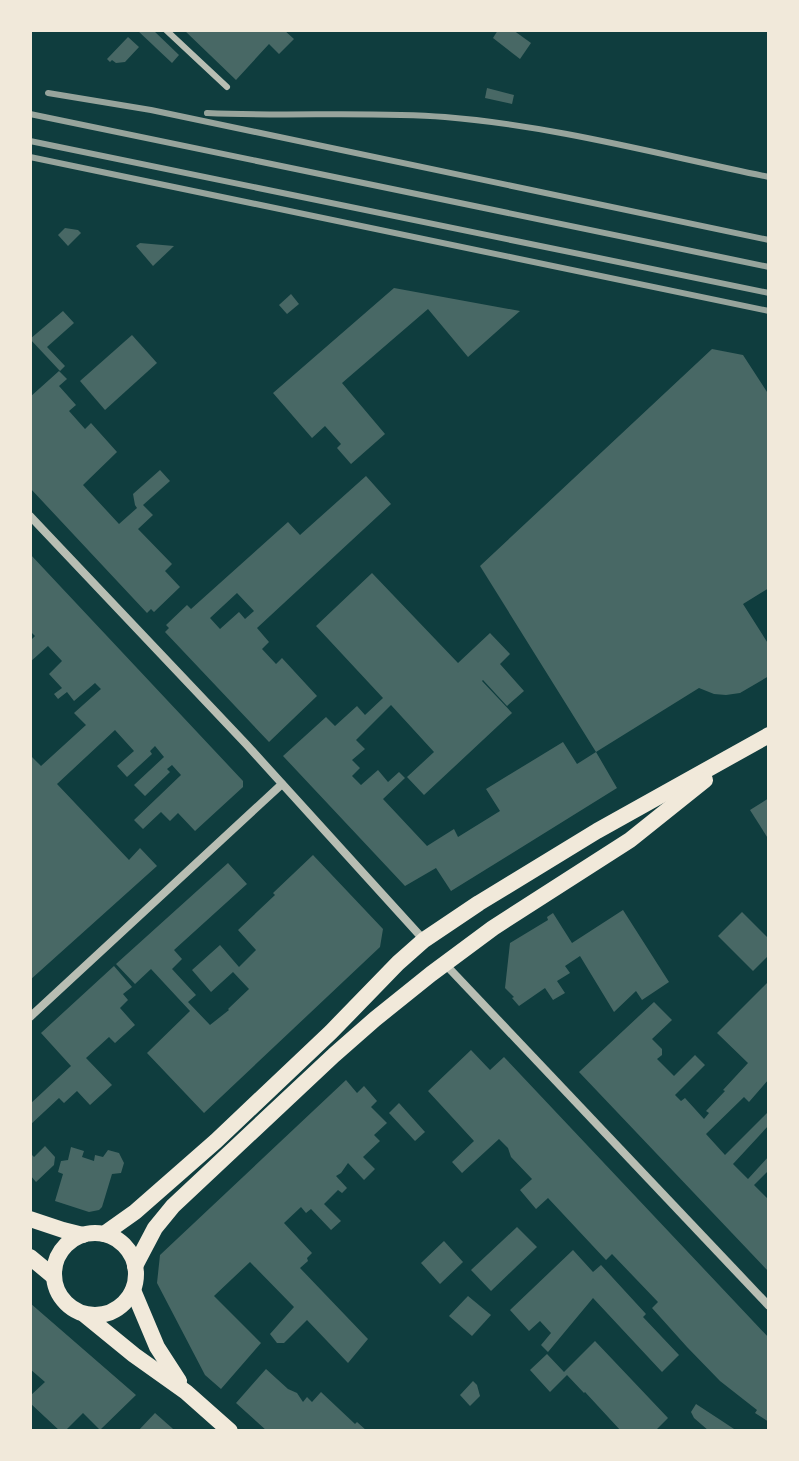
<svg xmlns="http://www.w3.org/2000/svg" width="799" height="1461" viewBox="0 0 799 1461" font-family="Montserrat,sans-serif">
<style>
.building{fill:#486865;fill-rule:evenodd}
.lines{fill:none;stroke-linecap:round;stroke-linejoin:round}
.service{stroke:#b8beb3;stroke-width:6}
.minor{stroke:#b8beb3;stroke-width:8}
.secondary{stroke:#f1e9da;stroke-width:16}
.rail{stroke:#97a49c;stroke-width:6}
</style>
<rect width="100%" height="100%" fill="#0f3d3e"/>
<g class="building">
<path d="M137,30H153L179,55L172,63Z"/>
<path d="M184,30H284L294,39L279,54L269,44L236,80Z"/>
<path d="M498,30H513L531,43L520,59L493,38Z"/>
<path d="M128,37L139,47L125,62L116,63L112,60L110,62L107,59Z"/>
<path d="M487,88L514,95L512,104L485,98Z"/>
<path d="M65,228L78,230L81,233L68,246L58,235Z"/>
<path d="M140,243L174,246L153,266L136,246Z"/>
<path d="M394,288L520,311L468,357L428,309L342,383L385,434L351,464L337,448L341,444L325,426L312,438L273,393Z"/>
<path d="M291,294L299,304L287,314L279,305Z"/>
<path d="M63,311L74,323L47,347L65,366L60,371L30,339Z"/>
<path d="M132,335L157,363L105,410L80,381Z"/>
<path d="M712,349L743,355L769,395V588L743,604L769,645V676L740,693L726,695L714,694L699,688L596,752L480,566Z"/>
<path d="M59,371L67,379L59,386L76,405L69,411L85,429L91,423L117,452L83,485L119,524L137,508L135,505L133,494L160,470L170,481L143,505L153,515L138,529L172,564L165,571L180,587L154,612L151,609L147,613L30,488V397Z"/>
<path d="M366,476L391,504L257,628L269,642L262,649L276,664L282,658L317,696L269,742L165,632L169,628L166,625L187,605L191,609L288,522L300,535ZM237,593L254,611L245,619L239,612L220,629L210,618Z"/>
<path d="M30,554L243,781V787L195,831L178,813L170,821L161,812L143,829L134,820L181,775L172,765L167,769L170,772L145,796L134,785L164,757L155,746L150,751L152,754L127,777L117,766L134,751L115,730L57,784L129,860L140,848L157,866L30,980V755L41,766L86,725L74,713L101,689L95,683L74,701L67,692L58,699L54,694L62,688L49,674L62,661L48,646L30,662V641L35,636L30,631Z"/>
<path d="M372,573L458,663L490,633L510,654L500,664L524,691L507,706L483,680L482,681L512,713L424,795L407,777L434,752L391,705L356,740L365,749L352,760L360,768L352,776L361,785L378,770L388,782L399,772L405,778L383,799L427,846L454,829L458,837L500,811L486,789L563,742L577,764L596,752L617,788L451,891L436,868L405,886L283,756L326,717L335,726L357,706L365,715L383,698L316,626Z"/>
<path d="M769,798V840L750,810Z"/>
<path d="M313,855L383,929L380,947L204,1113L147,1053L190,1011L151,969L135,984L116,964L228,863L247,884L174,950L182,959L172,969L196,995L188,1002L210,1025L229,1010L228,1009L249,989L233,972L211,992L192,970L220,945L239,967L256,950L238,930L275,895L273,893Z"/>
<path d="M623,910L669,982L642,1000L636,991L614,1012L580,956L565,966L570,973L557,981L565,993L553,1000L545,988L519,1006L512,998L514,997L505,988L510,943L548,920L547,917L553,913L572,943Z"/>
<path d="M742,912L769,939V955L753,971L718,936Z"/>
<path d="M114,966L132,987L123,994L128,1000L120,1008L135,1025L115,1043L109,1037L86,1058L112,1085L90,1105L77,1091L64,1103L59,1098L30,1125V1104L71,1066L41,1033Z"/>
<path d="M769,981V1079L749,1102L744,1097L706,1134L725,1155L769,1111V1125L733,1164L748,1179L769,1156V1170L754,1185L769,1200V1272L579,1072L654,1002L672,1020L652,1039L662,1049V1055L657,1059L674,1076L695,1055L705,1065L675,1095L681,1101L685,1098L704,1119L709,1113L706,1111L725,1091L723,1090L748,1063L717,1033Z"/>
<path d="M471,1050L490,1070L504,1057L769,1338V1422L755,1413L757,1410L720,1381L687,1347L652,1308L658,1302L612,1254L606,1260L548,1198L536,1209L520,1190L532,1179L511,1157L508,1148L499,1139L462,1173L452,1162L474,1141L428,1091Z"/>
<path d="M346,1080L357,1093L364,1086L377,1101L371,1107L387,1123L374,1135L380,1141L363,1157L375,1169L364,1180L348,1163L341,1173L336,1176L347,1188L342,1193L338,1190L324,1204L341,1221L331,1230L311,1209L306,1213L301,1207L284,1223L312,1253L307,1258L308,1261L300,1268L368,1339L348,1363L307,1320L284,1343H277L270,1334L294,1307L250,1262L214,1296L261,1343L221,1389L205,1375L157,1283L160,1255Z"/>
<path d="M399,1103L425,1132L415,1141L389,1113Z"/>
<path d="M45,1146L55,1157L54,1165L36,1182L30,1175V1153L34,1157Z"/>
<path d="M71,1147L84,1151L82,1157L94,1161L95,1155L103,1157L108,1150L119,1153L124,1163L121,1173L112,1174L102,1207L99,1210L89,1212L55,1201L63,1174L58,1172L61,1161L68,1160Z"/>
<path d="M517,1227L537,1247L491,1291L471,1270Z"/>
<path d="M444,1241L463,1262L440,1284L421,1263Z"/>
<path d="M573,1250L593,1272L601,1265L646,1314L643,1317L679,1355L662,1372L593,1298L548,1352L541,1345L551,1333L540,1321L529,1331L510,1310Z"/>
<path d="M468,1296L491,1315L472,1336L449,1316Z"/>
<path d="M30,1303L136,1395L100,1430L83,1413L65,1431H60L30,1403V1396L45,1382L30,1369Z"/>
<path d="M595,1341L668,1418L655,1431H621L585,1392L584,1393L567,1375L550,1392L530,1370L547,1354L564,1372Z"/>
<path d="M266,1369L288,1389L297,1393L303,1402L307,1397L312,1402L321,1392L355,1424L357,1422L367,1431H267L236,1403Z"/>
<path d="M473,1381L477,1385L480,1396L470,1406L460,1395Z"/>
<path d="M696,1404L722,1421L737,1431H709L694,1418L691,1412Z"/>
<path d="M155,1413L172,1428L175,1431H138Z"/>
</g>
<g class="lines">
<path class="service" d="M166,30L227,87"/>
<g class="minor">
<path d="M30,516L246,744L424,940"/>
<path d="M445,964L769,1306"/>
<path d="M30,1017L282,784"/>
</g>
<g class="secondary">
<path d="M30,1219L63,1230L83,1235"/>
<circle cx="95" cy="1274" r="41"/>
<path d="M104,1234L135,1212L216,1141L331,1032L398,963L424,940L479,903L597,831L769,735"/>
<path d="M30,1257L53,1276"/>
<path d="M135,1266L155,1228L173,1206L334,1055L375,1019L431,974L493,928L630,840L705,780"/>
<path d="M133,1290L157,1347L179,1381"/>
<path d="M85,1315L134,1355L186,1392L230,1431"/>
</g>
<g class="rail">
<path d="M48,93L151,110L769,240"/>
<path d="M207,113C287,117 366,111 445,117C555,126 661,155 769,177"/>
<path d="M30,114L769,267"/>
<path d="M30,141L769,293"/>
<path d="M30,157L769,311"/>
</g>
</g>
<rect width="799" height="1461" fill="none" stroke="#f1e9da" stroke-width="64"/>
</svg>
